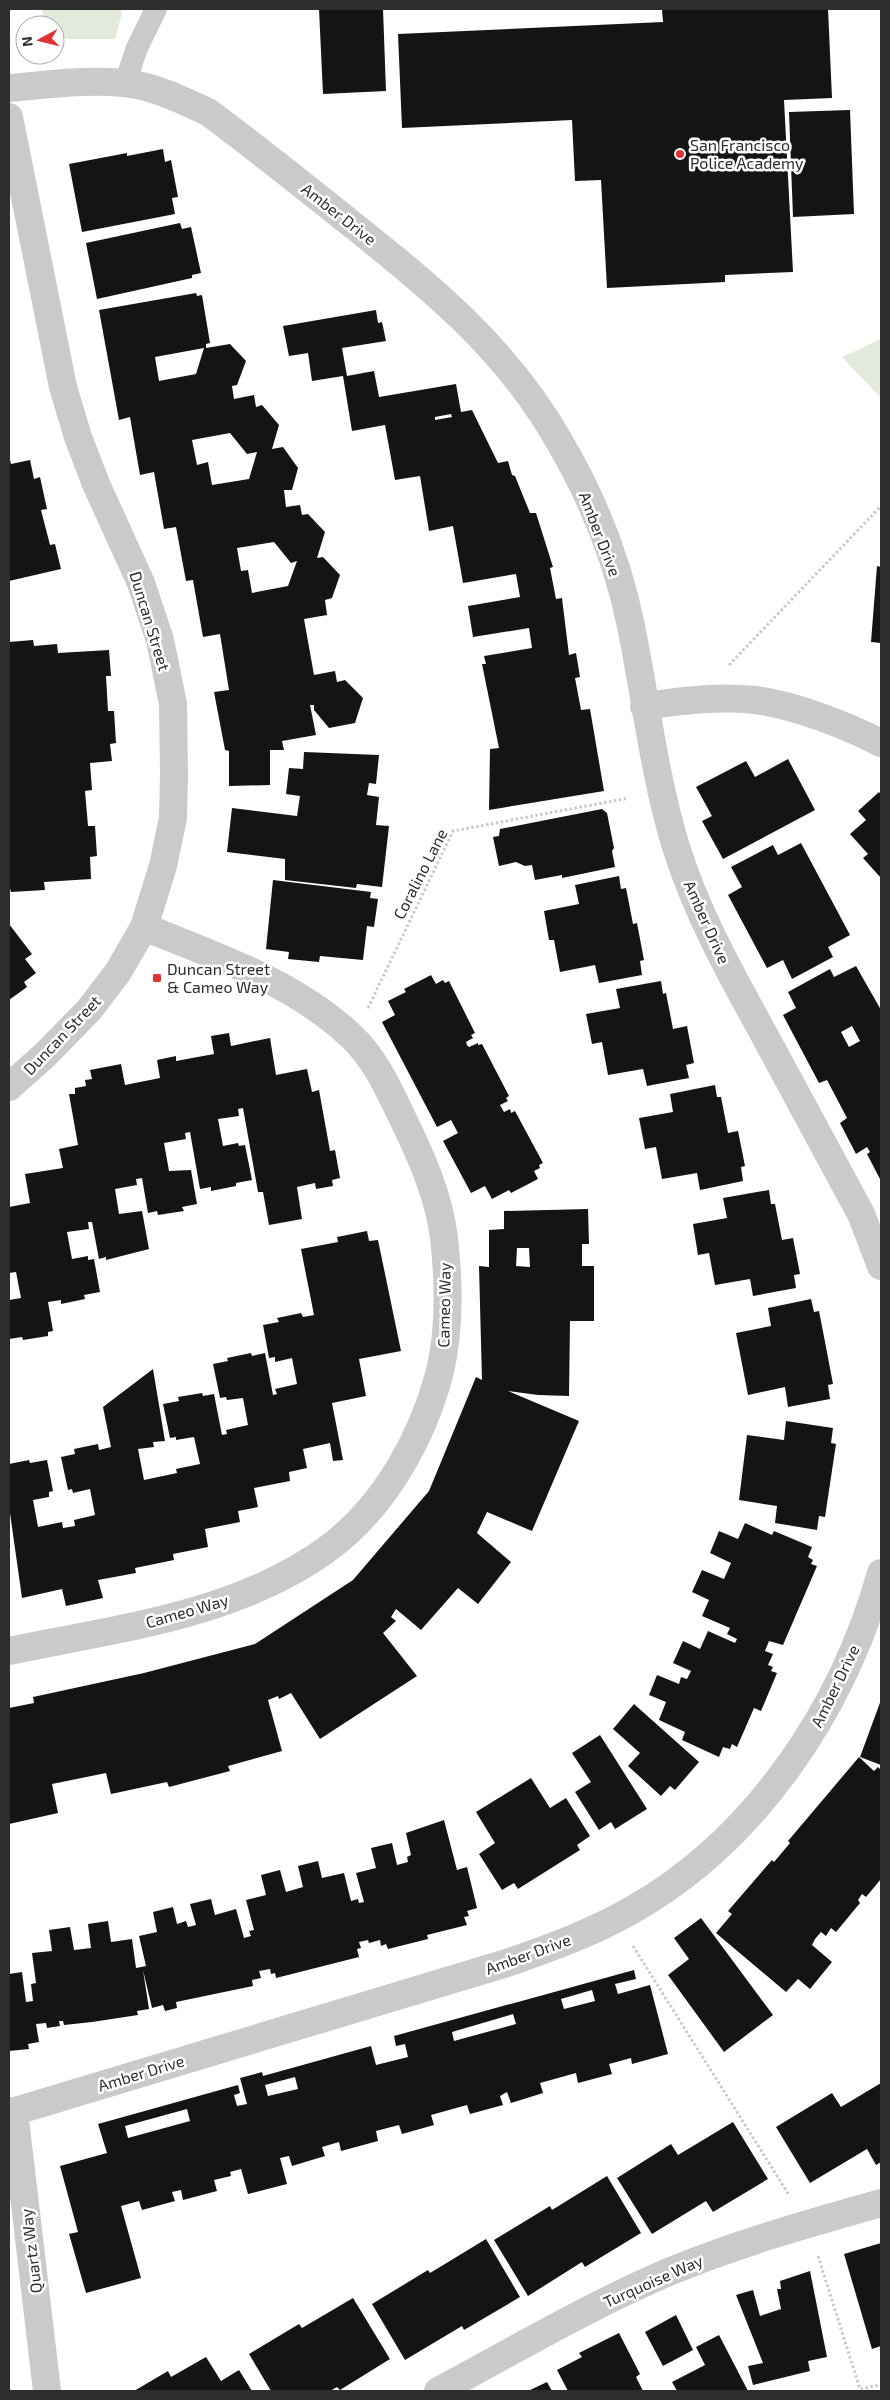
<svg xmlns="http://www.w3.org/2000/svg" width="890" height="2400" viewBox="0 0 890 2400" font-family="'Exo 2',sans-serif">
<style>
.green{fill:#e2eadb}
.building{fill:#141414;fill-rule:evenodd}
.lines{fill:none;stroke-linecap:round;stroke-linejoin:round}
.path{stroke:#cacaca;stroke-width:3;stroke-dasharray:2.5 2.5;stroke-linecap:butt}
.service{stroke:#cacaca;stroke-width:22}
.minor{stroke:#cacaca;stroke-width:28}
.poi-dot{fill:#e03335;stroke:#fff;stroke-width:2}
.labels{text-anchor:middle;stroke-width:5;stroke-linejoin:round;paint-order:stroke}
.poi-label{font-size:16px;fill:#2d2d2d;stroke:#fff;text-anchor:start}
.street-label{font-size:16px;fill:#2d2d2d;stroke:#fff}
</style>
<rect width="100%" height="100%" fill="#fff"/>
<g class="green">
<path d="M41,9H123L115,39H68L55,34V25H47Z"/>
<path d="M881,339V398L842,357Z"/>
</g>
<g class="building">
<path d="M319,9H383L386,91L323,94Z"/>
<path d="M662,9H828L832,98L784,100L793,272L725,275V282L607,288L601,180L575,181L572,120L402,128L398,34L663,22Z"/>
<path d="M850,110L854,214L793,217L789,112Z"/>
<path d="M163,149L165,162L171,160L178,197L172,198L175,214L82,232L69,164L127,153V156Z"/>
<path d="M180,223L182,229L191,227L201,273L192,275V278L97,299L86,243Z"/>
<path d="M196,293L197,296L202,295L210,343L206,344V348L230,344L246,361L237,385L232,386L234,399L254,395L256,407L262,405L279,425L272,449L283,447L298,468L292,490H284L286,507L300,505L302,515L308,514L325,532L317,558L323,557L340,575L332,598L325,600L327,615L304,619L314,675L335,671L337,682L345,680L363,698L355,723L329,728L314,710V705H310L316,735L282,741L284,750H270V785L229,786V751L225,750L214,692L229,690L220,634L203,637L193,580L186,581L176,527L164,529L154,472L140,475L130,417L119,420L99,310ZM204,348L196,374L159,381L155,357ZM230,433L247,454L257,452L249,479L212,485L208,462L197,465L192,440ZM274,542L291,563L297,561L288,586L252,593L248,570L241,571L237,548Z"/>
<path d="M376,310L378,323L382,322L386,341L342,348L347,376L374,371L379,397L456,384L461,412L472,410L498,463L508,461L512,475L515,476L530,513H536L553,567L550,568L556,599L562,598L569,655L576,653L580,677L575,678L581,710L590,709L604,791L489,810L490,749L499,748L482,664H486L484,656L532,648L529,628L473,637L468,606L520,597L516,574L463,583L453,526L429,531L420,476L395,480L385,425L352,431L343,376L312,381L308,353L289,356L283,326ZM451,414L452,417L435,420V417Z"/>
<path d="M9,456L11,464L30,460L34,479L40,477L47,509L41,510L50,545L55,544L61,569L9,581Z"/>
<path d="M877,566L881,567V643L871,642Z"/>
<path d="M33,640L34,646L57,644L58,653L109,650L111,676H106L108,711H114L116,743L110,744L112,761L90,763L92,790L85,791L88,826H95L97,856L90,857L91,879L44,882L45,890L11,892L9,885V642Z"/>
<path d="M304,752L379,755L376,784L369,783L367,795L379,797L376,825L389,826L382,887L357,884L356,888L285,880V859L227,852L232,808L297,816L300,796L286,794L289,768L303,769Z"/>
<path d="M788,759L815,810L723,859L702,821L712,816L696,787L746,761L755,777Z"/>
<path d="M879,792L881,795V878L863,858L868,854L850,834L866,820L858,811Z"/>
<path d="M602,809L607,813L614,848L612,851L615,867L562,878V875L535,880L532,865L525,866L516,862L499,866L493,837L499,836L500,829Z"/>
<path d="M801,843L850,935L828,947L833,957L792,979L783,960L767,968L728,895L742,887L731,867L773,845L778,855Z"/>
<path d="M619,876L621,889L626,888L633,924L637,923L644,960L640,961L642,975L599,983L595,965L560,972L554,940H549L544,911L579,904L575,885Z"/>
<path d="M273,880L371,892L370,898L378,899L374,927L367,926L363,960L320,956L319,962L288,959L289,952L266,949Z"/>
<path d="M9,924L32,954L25,959L36,973L24,982L27,987L9,1000Z"/>
<path d="M856,966L881,1010V1181L867,1154L870,1152L867,1147L856,1154L840,1123L847,1118L827,1080L819,1083L783,1015L796,1008L788,992L830,969L834,977ZM852,1026L860,1041L849,1047L841,1032Z"/>
<path d="M431,975L436,984L443,980L445,983L449,981L475,1033L471,1035L473,1038L466,1042L467,1045L469,1047L478,1043V1045L482,1044L509,1096L506,1098L508,1101L500,1105L504,1112L510,1109L511,1113L515,1111L543,1163L539,1165L540,1168L534,1171L538,1179L511,1193L509,1190L492,1199L485,1186L471,1193L443,1141L458,1133L451,1120L437,1127L382,1022L395,1015L388,1001L406,992L404,989Z"/>
<path d="M661,981L663,994L666,993L673,1029L687,1026L694,1063L686,1065L689,1078L647,1086L643,1069L608,1075L602,1042L592,1044L586,1014L620,1008L616,989Z"/>
<path d="M229,1033L231,1046L270,1038L276,1075L307,1069L312,1092L319,1090L330,1151L335,1150L340,1178L332,1180L333,1186L316,1189L315,1183L297,1187L302,1219L269,1225L263,1192H258L243,1108L238,1109L239,1116L218,1119L223,1146L238,1143L239,1146L245,1145L252,1180L236,1183V1186L211,1191V1187L200,1189L190,1132L185,1133L186,1139L164,1143L169,1171L191,1170L197,1204L182,1207L184,1211L158,1215L157,1211L148,1213L142,1178L136,1179L137,1185L115,1189L119,1214L142,1211L149,1249L106,1260V1257L99,1259L92,1222H88L89,1229L67,1232L72,1259L88,1256V1260L94,1259L100,1292L84,1295L85,1299L61,1304V1300L48,1302L53,1331L48,1332V1336L23,1340L22,1337L9,1339V1300L21,1298L16,1272L9,1273V1207L30,1203L25,1174L63,1168L59,1149L78,1145L69,1094H75V1088L86,1086L85,1080L92,1079L90,1070L121,1064L125,1085L160,1078L157,1060L176,1056V1061L214,1054L211,1036Z"/>
<path d="M715,1085L717,1097H721L728,1133L738,1131L745,1166L741,1167L743,1181L700,1190L697,1173L662,1179L656,1147L645,1149L639,1118L673,1112L670,1094Z"/>
<path d="M769,1190L771,1204H775L782,1240L793,1238L800,1274L794,1275L796,1288L753,1296L750,1279L715,1285L709,1253L698,1255L693,1224L727,1218L723,1198Z"/>
<path d="M588,1209L589,1244H582V1266H594V1321H570L569,1396L538,1395L508,1391L579,1421L532,1531L487,1512L477,1533L511,1562L478,1604L458,1588L421,1630L396,1609L391,1617L396,1621L383,1633L417,1676L320,1739L291,1693L279,1699L278,1696L268,1700L282,1751L228,1766L230,1771L169,1787L167,1782L111,1794L106,1773L52,1784L58,1813L9,1824V1708L34,1703L33,1697L144,1673L255,1644L353,1580L429,1491L476,1377L482,1380L479,1266L489,1267V1230L504,1229V1211ZM517,1248H529L530,1267L516,1266Z"/>
<path d="M367,1231L369,1241L378,1240L401,1351L359,1359L366,1396L332,1403L343,1460L333,1461L330,1443L303,1449L307,1468L289,1472L290,1481L254,1488L258,1507L238,1511L240,1522L205,1529L208,1547L173,1554L174,1560L135,1568L136,1573L98,1580L103,1598L66,1606L62,1589L22,1598L9,1506V1464L29,1460L30,1463L47,1460L53,1491L49,1492V1497L33,1500L38,1527L62,1522L63,1528L75,1526L74,1520L95,1515L90,1489L73,1493L72,1489L68,1490L61,1457L75,1454L74,1449L98,1444L99,1450L111,1447L103,1407L153,1369L165,1441L153,1442L154,1447L138,1449L144,1480L177,1473L176,1469L200,1464L194,1437L176,1440V1437L170,1438L163,1404L179,1401L178,1397L202,1393L203,1396L214,1394L222,1435L227,1434L226,1430L248,1425L243,1398L227,1400L226,1397L220,1398L213,1364L228,1361L227,1358L251,1353L252,1356L265,1353L273,1395L277,1394L275,1389L297,1384L292,1358L275,1362V1357L269,1358L263,1325L279,1322L277,1318L301,1313L303,1317L314,1315L301,1249L338,1242L337,1237Z"/>
<path d="M811,1299L814,1312L819,1311L826,1347L833,1384L828,1385L830,1399L788,1407L785,1387L748,1395L736,1333L771,1326L768,1308Z"/>
<path d="M786,1421L833,1428L831,1443L836,1444L825,1517L819,1516L817,1530L775,1523L777,1506L739,1500L747,1435L784,1440Z"/>
<path d="M745,1523L772,1535L774,1531L812,1547L808,1557L813,1560L811,1564L817,1566L783,1645L769,1641L765,1651L773,1654L768,1665L773,1667L771,1671L777,1673L761,1711L754,1708L737,1747L732,1744L730,1749L723,1747L719,1757L682,1740L685,1732L659,1720L666,1702L649,1695L657,1675L679,1684L681,1677L687,1679L691,1671L673,1663L683,1641L700,1649L708,1631L735,1643L737,1639L727,1634L730,1628L702,1616L709,1600L692,1592L702,1570L724,1579L731,1563L710,1553L719,1531L738,1539Z"/>
<path d="M881,1700V1765L860,1757Z"/>
<path d="M634,1704L699,1762L675,1790L670,1786L661,1796L628,1766L640,1753L613,1729Z"/>
<path d="M600,1735L647,1809L615,1829L611,1822L599,1830L575,1792L591,1782L572,1753Z"/>
<path d="M859,1757L874,1771L878,1767L881,1770V1879L866,1897L862,1894L858,1900L860,1903L836,1932L831,1928L826,1936L821,1932L815,1939L812,1945L832,1962L810,1989L798,1979L786,1992L716,1933L732,1914L728,1911L772,1860L774,1862L790,1843L788,1841Z"/>
<path d="M531,1778L550,1808L566,1798L590,1836L577,1845L580,1850L518,1889L514,1883L502,1890L479,1854L495,1843L476,1812Z"/>
<path d="M444,1820L457,1870L467,1867L477,1908L467,1911L469,1916L464,1917L467,1925L427,1935L428,1939L388,1949L386,1944L381,1946L380,1940L369,1943L368,1940L359,1942L361,1948L357,1949L359,1957L276,1978L275,1973L271,1974L270,1969L259,1971L261,1978L252,1980L253,1986L176,2002L177,2008L165,2011L163,2005L152,2008L143,1970L149,2009L137,2011L138,2015L92,2022L64,2025L63,2021H59L60,2026L47,2028L46,2023L36,2024L39,2042L28,2044L29,2049L9,2051V1974L22,1972L26,2002L33,2001L31,1984L36,1983L32,1953L52,1951L49,1930L70,1927L74,1950L91,1948L88,1924L108,1921L111,1942L132,1939L136,1968L146,1966L139,1936L157,1932L153,1912L173,1907L177,1924L186,1921L188,1927L196,1925L190,1904L211,1899L215,1915L236,1909L244,1938L251,1936L249,1931L254,1930L246,1900L266,1895L261,1875L280,1870L286,1892L303,1887L298,1866L318,1861L322,1878L344,1873L351,1901L358,1899L359,1903L364,1902L356,1873L376,1868L371,1848L392,1843L397,1865L408,1862L407,1857L411,1855L406,1833Z"/>
<path d="M701,1918L773,2015L724,2052L668,1975L689,1959L674,1938Z"/>
<path d="M634,1970L636,1979L615,1984L618,1994L650,1985L668,2054L632,2064L631,2058L609,2064L612,2074L578,2083L576,2073L540,2083L543,2093L511,2103L507,2092L500,2096L503,2105L470,2114L467,2105L431,2115L434,2125L402,2134L399,2125L376,2131L378,2141L341,2151L339,2142L322,2147L325,2156L292,2166L289,2156L280,2158L287,2184L248,2194L241,2169L230,2172L231,2176L214,2180L217,2191L183,2200L181,2190L172,2192L175,2201L142,2210L139,2201L121,2206L141,2278L86,2293L69,2234L78,2232L60,2166L107,2153L98,2124L238,2085L240,2093L234,2095L237,2106L247,2104L240,2078L262,2072L263,2076L371,2046L376,2065L408,2057L405,2044L396,2046L394,2036ZM592,1990L595,2001L564,2009L561,1999ZM513,2014L516,2024L454,2041L452,2032ZM295,2077L298,2089L268,2096L265,2085ZM187,2109L190,2121L128,2138L125,2126Z"/>
<path d="M881,2083V2162L876,2165L867,2149L810,2183L776,2127L832,2093L841,2107Z"/>
<path d="M733,2122L768,2179L713,2212L706,2201L652,2234L617,2178L671,2144L678,2155Z"/>
<path d="M607,2176L641,2233L585,2267L582,2262L528,2296L494,2240L550,2206L552,2210Z"/>
<path d="M486,2239L520,2297L464,2330L462,2326L405,2360L372,2304L428,2270L430,2273Z"/>
<path d="M881,2243V2346L872,2349L844,2254Z"/>
<path d="M810,2271L827,2357L808,2361L810,2371L753,2385L748,2366L763,2363L736,2295L753,2290L760,2316L781,2309L777,2289H781L780,2281Z"/>
<path d="M353,2298L390,2359L340,2390L337,2387L330,2391H271L249,2354L299,2324L302,2328Z"/>
<path d="M676,2315L693,2350L663,2366L645,2332Z"/>
<path d="M619,2333L640,2374L636,2377L643,2391H568L557,2370L582,2357L579,2353Z"/>
<path d="M719,2335L748,2391H677L672,2382L705,2365L696,2347Z"/>
<path d="M206,2357L221,2381L239,2370L252,2391H134L168,2371L171,2377Z"/>
<path d="M547,2382L552,2391H528Z"/>
</g>
<g class="lines">
<g class="path">
<path d="M729,665L881,506"/>
<path d="M368,1008L453,831L629,798"/>
<path d="M633,1946L789,2195"/>
<path d="M818,2256L860,2389L881,2385"/>
</g>
<path class="service" d="M125,83L137,48L156,9"/>
<g class="minor">
<path d="M9,88C47,85 87,79 124,83C154,86 182,100 208,112C254,146 299,182 344,218C428,285 505,346 559,441C592,497 618,562 631,626C646,700 654,775 676,847C696,911 728,969 760,1027C794,1089 827,1152 861,1214L881,1266"/>
<path d="M9,117L63,387L78,437L96,484L141,583L160,640L173,704L174,775L173,818L163,866L144,927L118,972L89,1010L46,1054L9,1087"/>
<path d="M644,706C680,701 718,696 755,700C794,705 846,725 881,743"/>
<path d="M9,1651C119,1628 242,1615 334,1544C386,1503 422,1438 439,1375C450,1332 449,1282 444,1238C439,1196 421,1156 403,1119C389,1090 375,1058 351,1036C294,982 215,956 144,927"/>
<path d="M14,2111L47,2391"/>
<path d="M9,2113L507,1963C550,1948 592,1933 632,1910C757,1839 843,1708 881,1573"/>
<path d="M438,2391C515,2350 591,2305 671,2271C739,2243 810,2223 881,2203"/>
</g>
</g>
<g class="poi-dot">
<circle cx="680" cy="154" r="5"/>
<rect x="152" y="973" width="10" height="10" rx="2.5"/>
</g>
<g class="labels">
<g class="poi-label">
<text x="690" y="151">San Francisco<tspan x="690" dy="18">Police Academy</tspan></text>
<text x="167" y="975">Duncan Street<tspan x="167" dy="18">&amp; Cameo Way</tspan></text>
</g>
<g class="street-label">
<text transform="translate(339 214) rotate(38)" y="6">Amber Drive</text>
<text transform="translate(600 534) rotate(69)" y="6">Amber Drive</text>
<text transform="translate(150 621) rotate(73)" y="6">Duncan Street</text>
<text transform="translate(420 874) rotate(-63)" y="6">Coralino Lane</text>
<text transform="translate(707 922) rotate(66)" y="6">Amber Drive</text>
<text transform="translate(62 1035) rotate(-46)" y="6">Duncan Street</text>
<text transform="translate(444 1305) rotate(-89)" y="6">Cameo Way</text>
<text transform="translate(187 1611) rotate(-16)" y="6">Cameo Way</text>
<text transform="translate(835 1686) rotate(-64)" y="6">Amber Drive</text>
<text transform="translate(528 1954) rotate(-20)" y="6">Amber Drive</text>
<text transform="translate(141 2073) rotate(-17)" y="6">Amber Drive</text>
<text transform="translate(31 2251) rotate(-97)" y="6">Quartz Way</text>
<text transform="translate(653 2281) rotate(-24)" y="6">Turquoise Way</text>
</g>
</g>
<rect width="890" height="2400" fill="none" stroke="#2d2d2d" stroke-width="20"/>
<g transform="translate(40 40) rotate(263)"><circle r="24" fill="#ffffff" stroke="#ababab"/>
<path d="M0-4L9 19L0 12L-9 19Z" fill="#e03335"/>
<text y="-8" font-size="14" font-weight="bold" text-anchor="middle" fill="#2d2d2d">N</text>
</g>
</svg>
